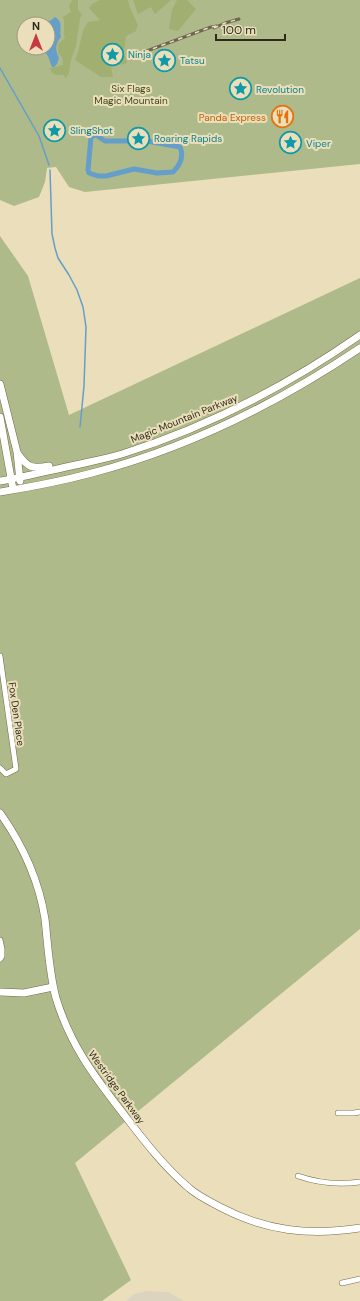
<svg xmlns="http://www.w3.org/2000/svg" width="360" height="1301" viewBox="0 0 360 1301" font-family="'DM Sans',sans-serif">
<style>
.education{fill:#ddd4bf}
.green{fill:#aeba8a;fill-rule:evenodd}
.forest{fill:#a1b070}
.water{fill:#649ec9}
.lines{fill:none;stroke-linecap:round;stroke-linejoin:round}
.stream{stroke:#649ec9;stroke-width:1.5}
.canal{stroke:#649ec9;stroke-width:5}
.street-casing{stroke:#736948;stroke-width:6}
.secondary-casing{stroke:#736948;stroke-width:8}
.street{stroke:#fff;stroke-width:5}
.secondary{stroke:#fff;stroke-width:7}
.rail-casing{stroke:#6d6650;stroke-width:3}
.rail{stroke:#eadfba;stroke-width:1.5;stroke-dasharray:4.5;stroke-linecap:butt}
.labels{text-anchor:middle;stroke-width:4;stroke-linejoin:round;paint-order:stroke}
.culture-label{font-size:10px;fill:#0d838f;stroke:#eadfba;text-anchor:start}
.park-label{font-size:10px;fill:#404a1a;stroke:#eadfba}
.food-label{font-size:10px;fill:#c56008;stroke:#eadfba;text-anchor:end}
.street-label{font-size:10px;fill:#2f2a1c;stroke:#eadfba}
</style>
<rect width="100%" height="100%" fill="#eadfba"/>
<path class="education" d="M147,1291L168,1292L184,1301H126L134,1294Z"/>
<g class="green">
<path d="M0,0H360V164L85,192L69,187L56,167L47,168L45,182L39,197L14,206L0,200ZM24,24H48V48H24Z"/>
<path d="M0,236L28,276L69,415L360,278V929L75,1163L131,1280L102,1301H0Z"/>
</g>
<g class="forest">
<path d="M73,0H78V10L82,14L80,18L76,46L71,60L69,73L66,78L63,75C56,75 52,76 50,68L63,65L62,57L58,53V44L65,38C62,30 66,26 63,17L71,12L69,5Z"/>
<path d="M100,0H128L130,8L138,25L136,31L126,36L124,53L127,63L111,67L113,77H101L75,60C82,45 79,34 88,22L100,20L89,8L92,4Z"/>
<path d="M133,0H171L155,14L151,7L138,14Z"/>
<path d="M177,0H187L196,9L178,31L169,29L172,10Z"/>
</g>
<path class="water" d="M55,17C64,22 59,30 61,37C55,44 55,50 59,58L57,64L54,67H52L48,56L42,48H48V24L37,23L38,21L43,20L50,21Z"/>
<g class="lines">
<g class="stream">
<path d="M0,68L39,136L49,165"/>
<path d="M50,170L52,234L55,248L58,258L69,275L77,290L83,307L86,327L84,386L80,427"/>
</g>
<path class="canal" d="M96,135L105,141H147L180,147C184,156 180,165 173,172L157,173L134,169L106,176H98L89,173L88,170L91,137Z"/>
<defs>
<g id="street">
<path d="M0,656L16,769L6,774L0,768"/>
<path d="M0,940L2,949V956L0,959"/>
<path d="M338,1113H354L360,1112"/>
<path d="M298,1176C318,1183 338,1185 360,1182"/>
<path d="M342,1283L360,1279"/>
</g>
<g id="secondary">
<path d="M0,384L17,452L20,481"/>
<path d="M0,417L13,489"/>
<path d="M18,454C28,468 32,469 49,466"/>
<path d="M0,481C24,477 48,471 71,466C88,462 105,459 122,454C207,427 287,386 360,335"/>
<path d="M0,492C31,487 62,481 92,473C188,448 278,403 360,348"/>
<path d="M0,813C22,844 39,881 45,919C48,946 49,972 56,998C70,1044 93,1075 122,1112C142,1138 163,1166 189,1188C198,1196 209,1201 220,1207C266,1231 309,1236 360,1228"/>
<path d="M0,992L24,993L53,987"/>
</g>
</defs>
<use href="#street" class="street-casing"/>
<use href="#secondary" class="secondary-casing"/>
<use href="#street" class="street"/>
<use href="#secondary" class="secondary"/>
<defs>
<g id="rail">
<path d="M214,28L225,23L239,19"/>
<path d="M136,55L211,27L217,26"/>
</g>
</defs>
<use href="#rail" class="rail-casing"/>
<use href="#rail" class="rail"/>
</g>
<defs>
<symbol id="sight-ring" viewBox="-11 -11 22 22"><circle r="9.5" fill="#eadfba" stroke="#0f9aa8" stroke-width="1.5"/><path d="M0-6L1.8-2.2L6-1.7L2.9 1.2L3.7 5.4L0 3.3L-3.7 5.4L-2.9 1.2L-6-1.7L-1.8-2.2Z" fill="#0f9aa8"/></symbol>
<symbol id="restaurant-ring" viewBox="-11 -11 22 22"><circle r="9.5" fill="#eadfba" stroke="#e8710a" stroke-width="1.5"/><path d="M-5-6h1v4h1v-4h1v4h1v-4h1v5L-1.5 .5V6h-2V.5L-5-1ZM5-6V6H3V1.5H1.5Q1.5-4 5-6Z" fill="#e8710a"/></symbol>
</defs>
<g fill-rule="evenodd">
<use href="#sight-ring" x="100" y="42" width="25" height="25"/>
<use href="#sight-ring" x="152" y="48" width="25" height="25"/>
<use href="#sight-ring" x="228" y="76" width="25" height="25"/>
<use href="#restaurant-ring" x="270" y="104" width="25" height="25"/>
<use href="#sight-ring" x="42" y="118" width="25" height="25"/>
<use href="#sight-ring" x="126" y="126" width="25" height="25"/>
<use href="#sight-ring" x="278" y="130" width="25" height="25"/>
</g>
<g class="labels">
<g class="culture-label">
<text x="128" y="58">Ninja</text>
<text x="180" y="64">Tatsu</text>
<text x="256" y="93">Revolution</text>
<text x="70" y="134">SlingShot</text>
<text x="154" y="142">Roaring Rapids</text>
<text x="306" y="147">Viper</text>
</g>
<g class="park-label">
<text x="131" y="92">Six Flags<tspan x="131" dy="12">Magic Mountain</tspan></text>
</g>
<g class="food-label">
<text x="266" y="121">Panda Express</text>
</g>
<g class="street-label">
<text transform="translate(184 418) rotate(-22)" y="4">Magic Mountain Parkway</text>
<text transform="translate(17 714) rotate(82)" y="4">Fox Den Place</text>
<text transform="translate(117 1087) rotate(54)" y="4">Westridge Parkway</text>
</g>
</g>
<g transform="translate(36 36)"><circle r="19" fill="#eadfba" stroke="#9f977b"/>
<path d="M0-3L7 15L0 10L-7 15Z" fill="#c8383e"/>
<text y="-6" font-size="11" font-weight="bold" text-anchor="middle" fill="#2f2a1c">N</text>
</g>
<path d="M216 34v6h69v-6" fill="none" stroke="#2f2a1c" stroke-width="2"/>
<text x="222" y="34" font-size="12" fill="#2f2a1c" stroke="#eadfba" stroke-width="3" paint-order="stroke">100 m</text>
</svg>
